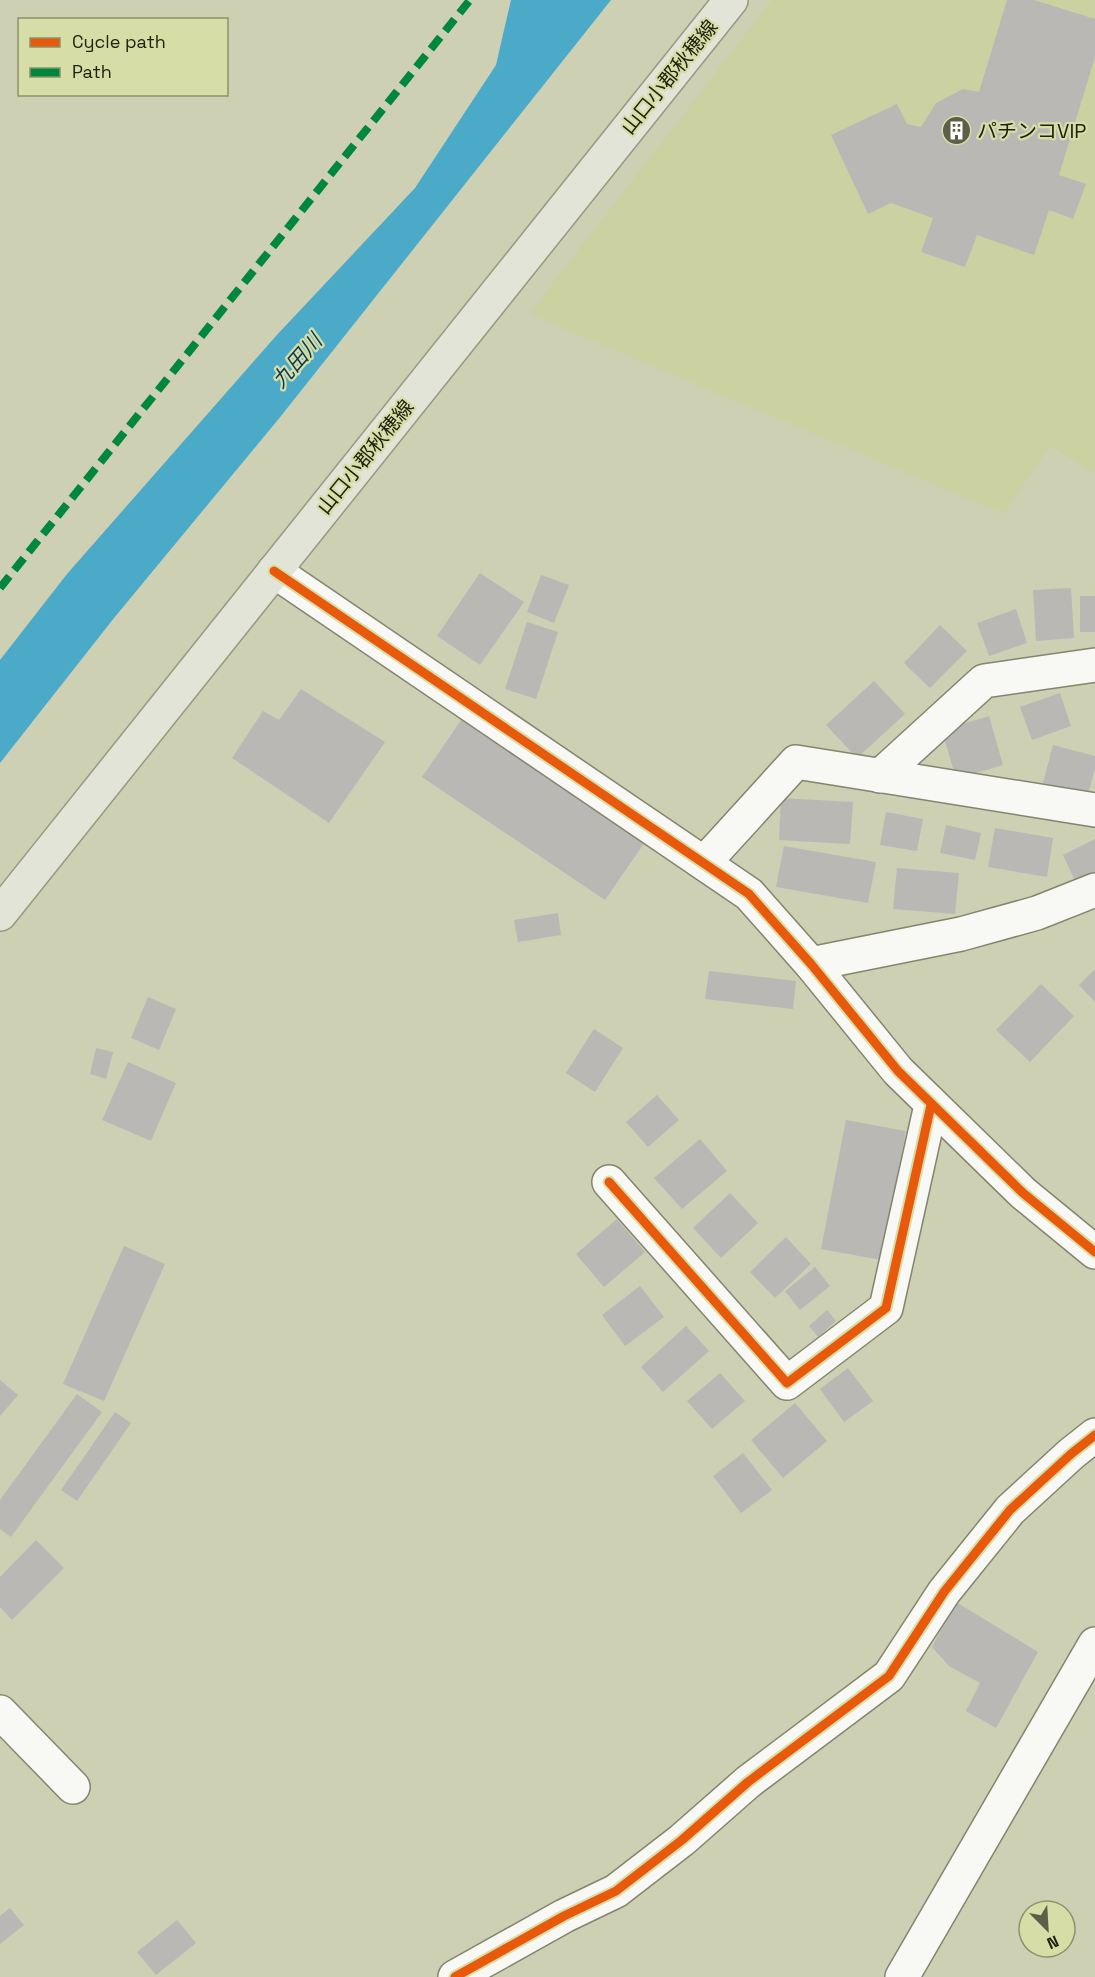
<svg xmlns="http://www.w3.org/2000/svg" width="1095" height="1977" viewBox="0 0 1095 1977" font-family="'Space Grotesk','Noto Sans JP',sans-serif">
<style>
.built{fill:#cbd1a1}
.water{fill:#4caac9}
.building{fill:#b9b8b5}
.lines{fill:none;stroke-linecap:round;stroke-linejoin:round}
.minor-casing{stroke:#83856e;stroke-width:36}
.major-casing{stroke:#989a7f;stroke-width:36}
.minor{stroke:#f8f8f4;stroke-width:33}
.major{stroke:#e2e4d8;stroke-width:33}
.quiet{stroke:#00873e;stroke-width:8;stroke-dasharray:15 8;stroke-linecap:butt}
.cycleway-casing{stroke:#d6dda6;stroke-width:13}
.cycleway{stroke:#e8590c;stroke-width:9}
.labels{text-anchor:middle;stroke-width:4.5;stroke-linejoin:round;paint-order:stroke}
.street-label{font-size:20px;fill:#20220d;stroke:#d6dda6}
.poi-label{font-size:20px;fill:#20220d;stroke:#d6dda6;text-anchor:start}
.water-label{font-size:21px;font-style:italic;fill:#083b52;stroke:#d6dda6}
</style>
<rect width="100%" height="100%" fill="#cdd0b3"/>
<path class="built" d="M772,0H1095V473L1050,446L1004,514L529,314Z"/>
<path class="water" d="M511,0H611L281,416L114,618L0,763V660L67,574L275,337L415,188L496,65Z"/>
<g class="building">
<path d="M1007,0H1034L1095,19V57L1059,175L1086,184L1073,219L1049,210L1034,255L977,235L965,267L921,252L933,218L891,203L868,214L831,135L897,104L907,124L921,127L936,103L963,89L979,92Z"/>
<path d="M480,573L524,602L480,665L437,636Z"/>
<path d="M541,575L569,585L554,623L527,612Z"/>
<path d="M1071,588L1074,638L1036,641L1033,590Z"/>
<rect x="1080" y="596" width="15" height="36"/>
<path d="M1016,609L1027,643L989,656L977,623Z"/>
<path d="M527,622L558,632L536,699L505,689Z"/>
<path d="M940,625L967,651L930,688L904,663Z"/>
<path d="M874,681L905,714L857,758L826,725Z"/>
<path d="M301,689L385,742L329,823L232,758L263,711L279,720Z"/>
<path d="M1060,693L1071,726L1032,740L1020,707Z"/>
<path d="M989,716L1003,765L956,779L942,730Z"/>
<path d="M462,719L645,842L605,900L422,777Z"/>
<path d="M1053,745L1095,756V768L1088,794L1043,783Z"/>
<path d="M781,798L853,802L850,844L779,840Z"/>
<path d="M886,812L923,819L917,851L880,845Z"/>
<path d="M946,825L981,833L975,860L940,853Z"/>
<path d="M995,828L1053,838L1047,877L988,867Z"/>
<path d="M1095,839V876L1077,885L1063,855Z"/>
<path d="M784,846L876,862L868,903L776,887Z"/>
<path d="M897,868L959,873L955,914L893,909Z"/>
<path d="M558,913L561,935L518,942L514,920Z"/>
<path d="M1095,969V1002L1079,985Z"/>
<path d="M709,971L796,981L793,1009L705,999Z"/>
<path d="M1041,984L1074,1016L1030,1062L996,1030Z"/>
<path d="M148,997L176,1009L159,1050L131,1038Z"/>
<path d="M594,1029L623,1048L595,1092L566,1073Z"/>
<path d="M96,1048L113,1052L106,1079L90,1074Z"/>
<path d="M128,1062L176,1083L151,1141L102,1120Z"/>
<path d="M657,1095L679,1120L648,1147L626,1122Z"/>
<path d="M846,1120L906,1131L881,1260L821,1249Z"/>
<path d="M700,1139L727,1171L682,1209L654,1178Z"/>
<path d="M730,1193L758,1223L721,1258L693,1228Z"/>
<path d="M617,1219L645,1252L604,1287L576,1254Z"/>
<path d="M786,1237L811,1264L775,1298L750,1272Z"/>
<path d="M124,1246L165,1264L104,1401L63,1384Z"/>
<path d="M815,1267L830,1286L800,1310L785,1291Z"/>
<path d="M640,1286L664,1317L625,1346L602,1315Z"/>
<path d="M827,1310L836,1321L818,1337L809,1326Z"/>
<path d="M686,1326L709,1351L663,1392L641,1367Z"/>
<path d="M848,1368L873,1401L844,1422L820,1389Z"/>
<path d="M720,1373L745,1401L712,1429L687,1401Z"/>
<path d="M0,1380L18,1395L0,1416Z"/>
<path d="M77,1394L102,1412L11,1537L0,1529V1500Z"/>
<path d="M795,1403L827,1441L783,1478L751,1440Z"/>
<path d="M115,1412L131,1423L77,1501L61,1490Z"/>
<path d="M743,1453L772,1490L741,1513L713,1476Z"/>
<path d="M36,1540L64,1568L12,1620L0,1607V1577Z"/>
<path d="M956,1602L1038,1652L996,1728L966,1711L980,1683L949,1666L932,1647Z"/>
<path d="M10,1908L24,1925L0,1944V1916Z"/>
<path d="M177,1920L196,1943L156,1975L137,1952Z"/>
</g>
<g class="lines">
<defs>
<g id="minor">
<path d="M274,571L749,894L811,964L898,1071L1023,1193L1095,1252"/>
<path d="M880,776L984,681L1095,665"/>
<path d="M704,863L796,762L1095,810"/>
<path d="M811,964L961,934L1037,913L1095,890"/>
<path d="M609,1182L787,1383L886,1308L931,1105"/>
<path d="M0,1712L73,1787"/>
<path d="M455,1977L564,1916L616,1891L682,1840L748,1782L889,1676L944,1592L1010,1510L1071,1454L1095,1435"/>
<path d="M902,1977L1095,1644"/>
</g>
<path id="major" d="M0,914L731,0"/>
</defs>
<use href="#minor" class="minor-casing"/>
<use href="#major" class="major-casing"/>
<use href="#minor" class="minor"/>
<use href="#major" class="major"/>
<path class="quiet" d="M0,588L470,0"/>
<defs>
<g id="cycleway">
<path d="M274,571L749,894L811,964L898,1071L1023,1193L1095,1252"/>
<path d="M609,1182L787,1383L886,1308L931,1105"/>
<path d="M455,1977L564,1916L616,1891L682,1840L748,1782L889,1676L944,1592L1010,1510L1071,1454L1095,1435"/>
</g>
</defs>
<use href="#cycleway" class="cycleway-casing"/>
<use href="#cycleway" class="cycleway"/>
</g>
<defs>
<symbol id="building-disc" viewBox="-11 -11 22 22"><circle r="9.5" fill="#5d5f47" stroke="#d6dda6"/><path d="M-4-6H4V6H1V3H-1V6H-4ZM-2.5-4.3h1.7v1.8h-1.7ZM.8-4.3h1.7v1.8H.8ZM-2.5-1h1.7V.8h-1.7ZM.8-1h1.7V.8H.8Z" fill="#fff"/></symbol>
</defs>
<g fill-rule="evenodd">
<use href="#building-disc" x="940" y="114" width="33" height="33"/>
</g>
<g class="labels">
<g class="street-label">
<text transform="translate(669 77) rotate(-51)" y="7">山口小郡秋穂線</text>
<text transform="translate(365 457) rotate(-51)" y="7">山口小郡秋穂線</text>
</g>
<g class="poi-label">
<text x="977" y="138">パチンコVIP</text>
</g>
<g class="water-label">
<text transform="translate(297 361) rotate(-49)" y="7">九田川</text>
</g>
</g>
<rect x="18" y="18" width="210" height="78" fill="#d6dda6" stroke="#8d9269" stroke-width="1.5"/>
<rect x="30" y="38" width="30" height="9" fill="#e8590c" stroke="#8d9269" stroke-width="1.5"/>
<text x="72" y="48" font-size="18" fill="#20220d">Cycle path</text>
<rect x="30" y="68" width="30" height="9" fill="#00873e" stroke="#8d9269" stroke-width="1.5"/>
<text x="72" y="78" font-size="18" fill="#20220d">Path</text>
<g transform="translate(1047 1929) rotate(156)"><circle r="28" fill="#d6dda6" stroke="#8d9269" stroke-width="1.5"/>
<path d="M0-4.5L10 22L0 15L-10 22Z" fill="#5d5f47"/>
<text y="-9" font-size="16" font-weight="bold" text-anchor="middle" fill="#20220d">N</text>
</g>
</svg>
